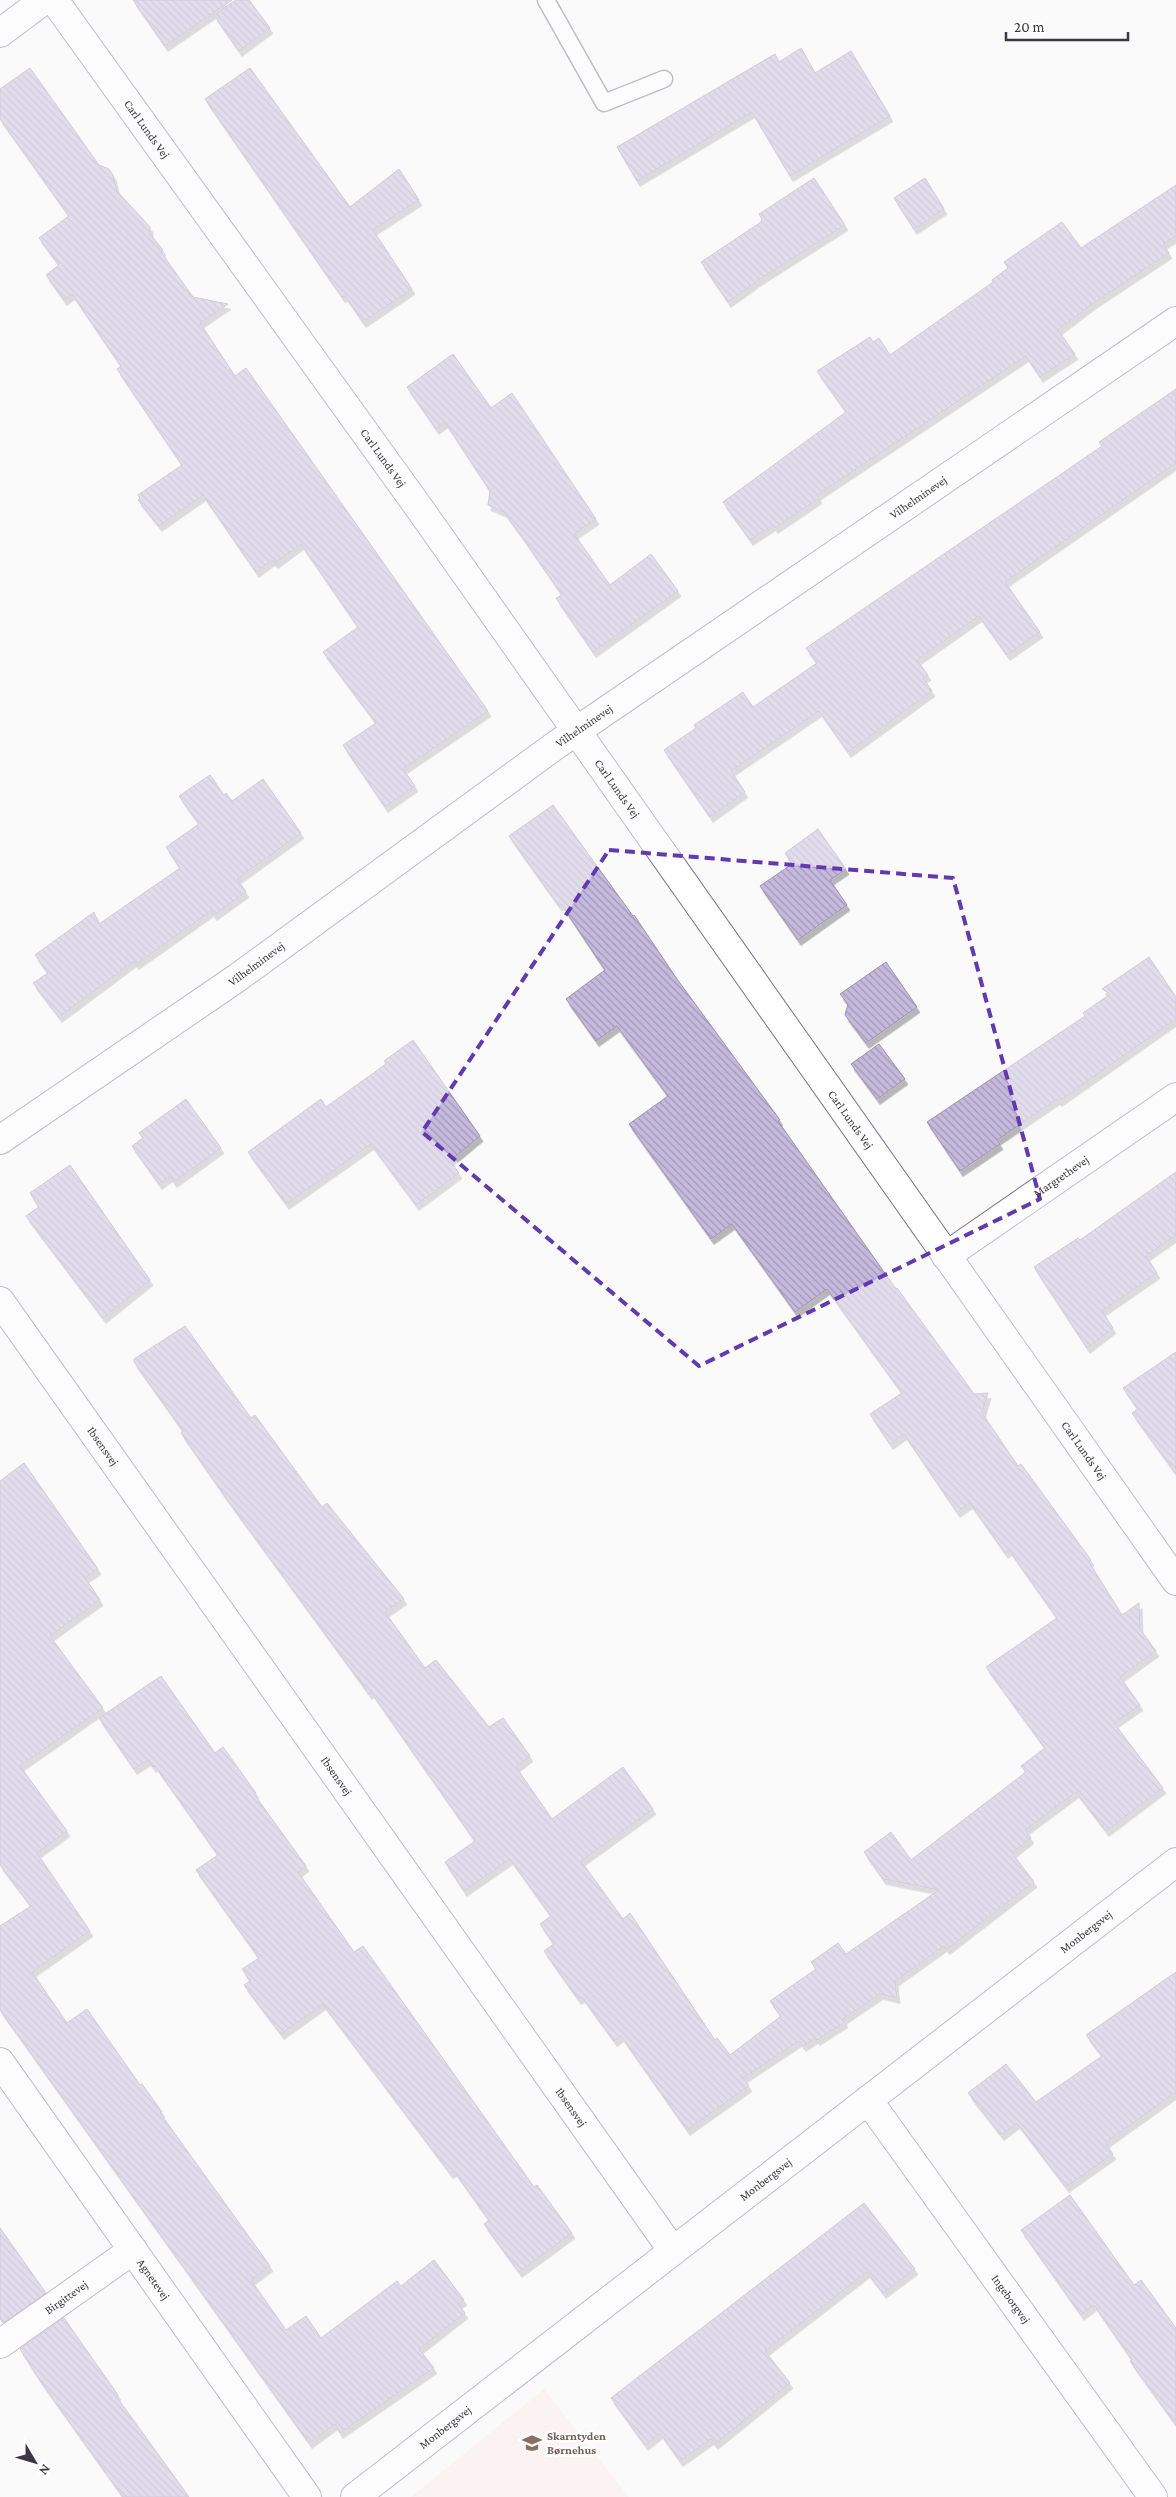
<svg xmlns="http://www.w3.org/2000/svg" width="1176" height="2497" viewBox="0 0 1176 2497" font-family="'Crimson Pro',serif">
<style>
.education{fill:#fcece8}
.building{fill:url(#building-back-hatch);stroke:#9e93b4;filter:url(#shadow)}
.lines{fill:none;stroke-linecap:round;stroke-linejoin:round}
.lane-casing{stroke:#7c7291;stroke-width:19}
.street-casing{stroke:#7c7291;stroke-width:30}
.secondary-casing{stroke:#7c7291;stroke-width:30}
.lane{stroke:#fff;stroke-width:16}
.street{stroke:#fff;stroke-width:28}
.secondary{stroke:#fff;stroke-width:28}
.marked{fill:none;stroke:#6338b0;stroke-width:4;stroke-dasharray:10 6;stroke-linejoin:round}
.labels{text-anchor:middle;stroke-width:5;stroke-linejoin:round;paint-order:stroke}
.street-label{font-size:12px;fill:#3c3746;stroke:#fff}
.education-label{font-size:12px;font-weight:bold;fill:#785e54;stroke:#fff;text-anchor:start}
</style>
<defs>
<pattern id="building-back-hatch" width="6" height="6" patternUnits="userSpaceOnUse" patternTransform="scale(1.25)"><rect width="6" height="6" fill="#c5badd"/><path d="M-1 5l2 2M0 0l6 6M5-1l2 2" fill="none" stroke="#a198b5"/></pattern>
<filter id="shadow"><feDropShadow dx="3" dy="5.5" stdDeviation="0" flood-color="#0004"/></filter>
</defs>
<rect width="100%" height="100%" fill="#fafafa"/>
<path class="education" d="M544,2389L629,2497H411Z"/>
<g class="building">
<path d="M133,0H232L165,46Z"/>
<path d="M236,0H249L270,28L239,51L214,15Z"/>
<path d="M801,48L815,73L851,51L890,116L790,176L752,112L637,181L617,147L775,54L779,62Z"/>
<path d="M30,68L99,165L109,169L113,175L117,191L150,227V234L163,250L161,252L193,297L228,304L200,323L235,376L246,368L488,711L403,769L415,786L385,807L343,745L376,723L323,652L358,627L301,544L275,563L272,560L256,572L203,495L159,526L138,500L140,498L138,495L182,465L117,369L121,366L72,294L64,300L46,275L59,265L39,238L69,216L0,119V89Z"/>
<path d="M250,68L350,207L399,169L419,200L373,230L412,289L363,322L345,296L342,297L205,99Z"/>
<path d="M814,178L845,225L760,279L728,302L701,262L761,222L762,219L759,214Z"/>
<path d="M925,178L944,209L914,229L894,198Z"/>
<path d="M1176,185V236L1163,244L1169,253L1092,304L1058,330L1075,354L1040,377L1026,356L817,495L819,498L775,528L773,525L750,540L723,502L846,412L817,371L870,337L873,342L879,338L890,355L993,282L992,280L1008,268L1004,262L1062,222L1081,248Z"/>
<path d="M453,354L491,408L512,393L596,519L574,534L610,585L651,554L678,591L593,652L556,598L562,595L520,534L504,512L488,505L490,491L445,422L436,429L407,387Z"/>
<path d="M1176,389V463L1005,582L1040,632L1007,655L979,616L917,660L928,675L923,678L932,691L848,752L819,711L731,771L745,792L710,817L664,750L696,728L694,725L743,692L753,707L817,663L806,648L1067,470L1102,446L1099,442Z"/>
<path d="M210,775L224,795L226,793L232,801L263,779L301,833L237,879L246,892L214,915L211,911L136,964L134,961L59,1017L33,983L48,973L35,955L94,912L99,924L180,868L166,847L199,824L179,796Z"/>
<path d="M553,805L633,916L634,915L677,979L780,1120L778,1121L896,1289L897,1288L974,1394L988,1393L982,1413L1018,1466L1021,1464L1091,1560L1089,1562L1122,1615L1139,1603L1140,1629L1156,1651L1120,1677L1140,1705L1114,1723L1163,1788L1106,1831L1076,1792L1025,1830L1031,1838L1012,1853L1034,1882L947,1949L944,1946L895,1981L897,1998L880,1994L843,2019L845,2022L817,2040L815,2038L803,2046L799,2041L743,2078L749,2086L687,2130L621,2036L614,2041L582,1997L578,1999L544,1951L554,1944L540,1924L551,1916L510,1859L464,1891L445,1862L475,1841L371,1692L369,1694L226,1498L181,1433L183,1431L134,1362V1359L185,1326L251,1418L255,1415L322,1507L327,1503L404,1599L385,1612L425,1668L436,1660L489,1727L503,1718L530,1756L516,1767L552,1819L623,1767L653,1809L581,1861L623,1919L630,1913L715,2040L717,2038L730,2055L781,2016L770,2001L816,1969L811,1962L838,1943L846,1954L939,1890L883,1879L864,1852L891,1832L911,1860L1026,1772L1021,1766L1045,1748L986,1667L1057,1618L1009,1550L1005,1553L970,1503L957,1512L904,1434L890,1444L870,1414L902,1393L827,1289L795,1312L732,1224L711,1239L629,1124L668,1096L617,1026L596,1041L566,999L605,970L561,904L559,906L509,836Z"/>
<path d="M818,829L846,869L830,880L847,905L798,940L760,886L792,864L785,853Z"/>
<path d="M1149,957L1176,997V1019L1059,1101L1057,1099L997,1140L1000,1144L960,1171L927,1122L1085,1016L1083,1013L1110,994L1102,989Z"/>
<path d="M886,962L917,1007L866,1043L845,1015L848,1004L840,994Z"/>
<path d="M413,1040L480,1136L450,1161L459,1173L416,1205L371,1144L286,1204L248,1152L321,1099L326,1107L386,1064L384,1061Z"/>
<path d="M879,1044L905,1079L877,1099L851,1064Z"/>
<path d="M186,1099L221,1148L174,1182L170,1176L159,1184L132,1146L143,1138L139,1133Z"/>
<path d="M70,1165L150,1280L103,1318L26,1216L39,1207L30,1193Z"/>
<path d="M1176,1172V1235L1146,1256L1157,1273L1102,1311L1113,1328L1087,1348L1034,1267L1078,1238L1080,1240Z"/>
<path d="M1176,1352V1474L1132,1413L1138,1409L1123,1388Z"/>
<path d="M24,1463L98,1569L85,1578L100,1600L50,1636L103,1708L20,1766L67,1831L37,1853L90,1931L32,1972L67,2023L87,2009L140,2085L142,2084L162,2112L160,2113L270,2266L251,2280L286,2330L306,2316L321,2338L397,2281L401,2286L434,2260L464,2300L458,2304L465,2313L419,2349L434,2368L340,2433L335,2424L309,2443L0,2010V1926L31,1906L0,1865V1481Z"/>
<path d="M161,1676L215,1753L223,1747L256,1793L254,1794L306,1866L298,1872L354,1952L363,1946L534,2187L537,2185L572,2233L519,2272L484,2224L489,2220L454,2171L450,2173L323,2004L281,2034L244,1985L250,1981L242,1969L259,1958L196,1870L218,1855L155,1766L153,1767L148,1760L134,1769L99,1718Z"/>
<path d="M1176,1972V2092L1105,2143L1113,2154L1066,2187L1017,2123L1001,2135L968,2093L1006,2064L1036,2102L1102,2056L1086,2035Z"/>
<path d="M1070,2195L1134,2285L1141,2280L1176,2328V2425L1130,2361L1132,2360L1094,2305L1081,2315L1021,2230Z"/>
<path d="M864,2203L915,2269L883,2293L867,2272L765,2351L790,2383L715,2444L711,2439L680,2461L660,2433L645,2445L611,2398Z"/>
<path d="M0,2228L46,2293L3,2323L0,2319Z"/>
<path d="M64,2318L118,2395L116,2396L189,2497H123L41,2382L20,2349Z"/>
</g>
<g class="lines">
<defs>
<path id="lane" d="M546,0L604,103L664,79"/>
<g id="street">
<path id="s1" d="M54,0L422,512L1176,1581"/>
<path id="s2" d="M0,1140L237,978L556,745L1176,321"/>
<path id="s3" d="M946,1256L1176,1097"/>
<path id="s4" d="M0,1301L673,2251"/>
<path id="s5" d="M0,2062L307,2497"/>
<path id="s6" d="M868,2100L1153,2497"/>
<path id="s7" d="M0,2344L133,2250"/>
<path id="s8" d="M355,2497L1176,1862"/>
</g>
<path id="secondary" d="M0,33L44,0"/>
</defs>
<use href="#lane" class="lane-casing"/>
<use href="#street" class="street-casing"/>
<use href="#secondary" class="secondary-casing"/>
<use href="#lane" class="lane"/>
<use href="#street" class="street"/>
<use href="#secondary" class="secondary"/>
</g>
<path d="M0 0H1176V2497H0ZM609,850L953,878L1040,1199L699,1366L422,1132Z" fill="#fafafa" fill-opacity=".55" fill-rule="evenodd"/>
<path class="marked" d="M609,850L953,878L1040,1199L699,1366L422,1132Z"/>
<defs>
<symbol id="school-bare" viewBox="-9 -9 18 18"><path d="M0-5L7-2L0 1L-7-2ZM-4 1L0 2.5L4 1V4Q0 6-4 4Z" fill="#8d6e63" stroke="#fff" stroke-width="2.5" paint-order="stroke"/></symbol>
</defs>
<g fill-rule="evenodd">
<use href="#school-bare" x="518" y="2429" width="28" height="28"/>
</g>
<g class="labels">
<g class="street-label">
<text dy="4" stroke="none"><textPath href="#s1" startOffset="159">Carl Lunds Vej</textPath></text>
<text dy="4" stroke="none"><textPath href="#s1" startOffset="564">Carl Lunds Vej</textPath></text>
<text dy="4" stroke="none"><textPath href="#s2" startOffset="1121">Vilhelminevej</textPath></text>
<text dy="4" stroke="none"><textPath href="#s2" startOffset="716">Vilhelminevej</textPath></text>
<text dy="4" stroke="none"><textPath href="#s1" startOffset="969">Carl Lunds Vej</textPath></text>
<text dy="4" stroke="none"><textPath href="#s2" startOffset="311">Vilhelminevej</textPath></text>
<text dy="4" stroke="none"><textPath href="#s1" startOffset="1374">Carl Lunds Vej</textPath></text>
<text dy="4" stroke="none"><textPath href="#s3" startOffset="140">Margrethevej</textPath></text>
<text dy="4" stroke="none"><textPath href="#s4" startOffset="178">Ibsensvej</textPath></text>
<text dy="4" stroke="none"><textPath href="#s1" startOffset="1779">Carl Lunds Vej</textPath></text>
<text dy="4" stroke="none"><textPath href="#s4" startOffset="582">Ibsensvej</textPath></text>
<text dy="4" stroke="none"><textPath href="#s8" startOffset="924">Monbergsvej</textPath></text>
<text dy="4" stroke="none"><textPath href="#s4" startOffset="988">Ibsensvej</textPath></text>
<text dy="4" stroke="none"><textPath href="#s8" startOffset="519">Monbergsvej</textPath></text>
<text dy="4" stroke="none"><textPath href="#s5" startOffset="266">Agnetevej</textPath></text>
<text dy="4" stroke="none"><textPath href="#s7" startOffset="81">Birgittevej</textPath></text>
<text dy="4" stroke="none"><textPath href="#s6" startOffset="245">Ingeborgvej</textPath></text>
<text dy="4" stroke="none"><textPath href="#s8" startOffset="114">Monbergsvej</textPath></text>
</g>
<g class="education-label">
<text x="547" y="2440">Skarntyden<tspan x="547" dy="14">Børnehus</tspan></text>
</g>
</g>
<g transform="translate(35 2462) rotate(128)" stroke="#ffffff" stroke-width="4" paint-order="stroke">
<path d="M0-4L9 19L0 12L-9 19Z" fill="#3c3746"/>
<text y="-8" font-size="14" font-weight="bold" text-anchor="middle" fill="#3c3746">N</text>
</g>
<path d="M1006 32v8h122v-8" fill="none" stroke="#3c3746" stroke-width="2.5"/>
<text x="1014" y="32" font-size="15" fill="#3c3746" stroke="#ffffff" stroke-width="4" paint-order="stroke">20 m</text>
</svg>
